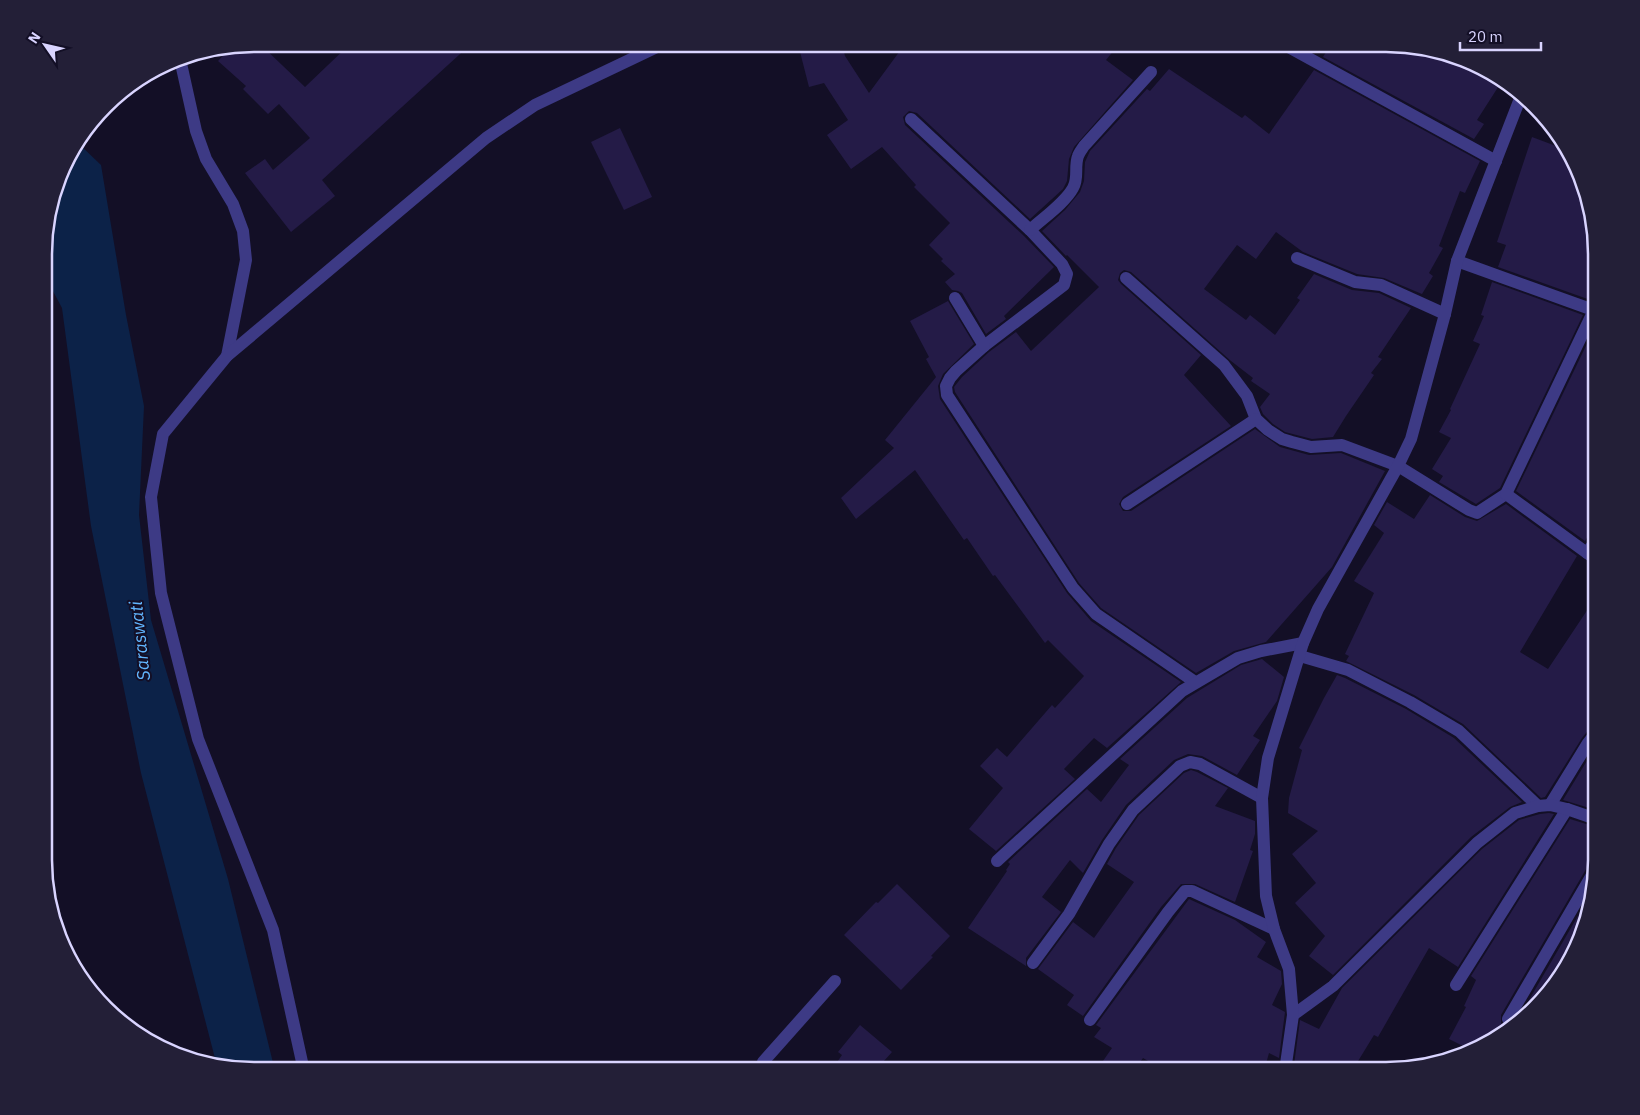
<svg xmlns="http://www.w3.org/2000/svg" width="1640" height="1115" viewBox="0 0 1640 1115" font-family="'IBM Plex Sans',sans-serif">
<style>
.water{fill:#0c2248}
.building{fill:#241b47}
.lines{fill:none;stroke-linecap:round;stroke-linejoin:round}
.street{stroke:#3d3a85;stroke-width:12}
.labels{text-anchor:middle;stroke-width:4;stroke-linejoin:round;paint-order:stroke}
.water-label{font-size:18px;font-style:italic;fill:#62b6ff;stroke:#130f26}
.rim{fill:none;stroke:#d9d4ff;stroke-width:2.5}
</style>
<rect width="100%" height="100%" fill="#130f26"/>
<path class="water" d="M79,144L101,165L126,315L144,406L139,515L151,620L228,879L275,1071H241L217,1066L141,773L91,526L62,308L46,278V227L66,161Z"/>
<g class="building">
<path d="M254,44H260L305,87L350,44H471L322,180L335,196L291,232L245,173L265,159L273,170L310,138L279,104L268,114L243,89L246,86L218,61L229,49Z"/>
<path d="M798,44H842L845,56L869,93L905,44H1119L1106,60L1133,80L1074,147L1069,159L1067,181L1063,189L1030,219L917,113L909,111L903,117L905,125L1024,236L1054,267L1004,316L1006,319L986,334L962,293L958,291L952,290L945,282L955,274L941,261L943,259L929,245L950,223L914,187L916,185L882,147L851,169L827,135L848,120L824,83L809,87Z"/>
<path d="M1331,44H1399L1454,55L1502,81L1477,120L1484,124L1474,139L1323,57Z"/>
<path d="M1169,69L1242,118L1245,115L1269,134L1314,70L1480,161L1465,193L1460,191L1439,246L1443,248L1429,273L1433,276L1422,294L1384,278L1357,274L1303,252L1276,232L1256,259L1237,245L1204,289L1246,320L1250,315L1275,335L1300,300L1297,298L1314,274L1352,290L1379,293L1411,308L1378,357L1382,359L1371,373L1374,375L1346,416L1333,437L1312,439L1285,432L1273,424L1263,414L1260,407L1270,394L1251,381L1253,378L1231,361L1131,272L1124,270L1120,273L1118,280L1121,284L1201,355L1184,375L1231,426L1123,497L1119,504L1123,511H1131L1255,429L1280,447L1309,455L1341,453L1385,471L1332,567L1266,642L1234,651L1196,673L1101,608L1079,583L955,392L954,387L962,377L989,352L1016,332L1031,351L1099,287L1067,255L1066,256L1042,231L1065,210L1080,192L1084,181L1085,162L1090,151L1147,89L1150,91Z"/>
<path d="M620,128L652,197L624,210L591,142Z"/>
<path d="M1532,137L1564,149L1574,161L1596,241V302L1498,267L1506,245L1497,242Z"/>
<path d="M1492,282L1583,315L1500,488L1476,504L1439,482L1443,476L1432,469L1451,438L1439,432L1451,410L1450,409L1480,344L1473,341L1484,316L1481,315Z"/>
<path d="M948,301L974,344L943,374L938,386L940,399L1067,593L1091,621L1181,682L1107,748L1094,738L1064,769L1075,779L996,851L969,829L1003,788L980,766L997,748L1007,757L1052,705L1055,708L1084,676L1048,640L1045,643L995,575L993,576L967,538L964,540L915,470L856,519L841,498L894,448L885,440L936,377L926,359L929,357L910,321Z"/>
<path d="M1596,325V523L1585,541L1516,491Z"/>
<path d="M1430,495L1465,517L1477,521L1506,504L1577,556L1520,652L1548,669L1596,597V725L1590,728L1582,738L1545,797L1541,798L1463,724L1414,695L1346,661L1349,656L1345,654L1374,593L1354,581L1384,533L1374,525L1387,502L1414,519Z"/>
<path d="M1262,659L1284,677L1277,701L1253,736L1260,740L1237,775L1202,756L1188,754L1174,760L1126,805L1102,840L1083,873L1070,860L1042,897L1061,912L1026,958V966L968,928L1007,871L1006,870L1010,864L1008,862L1087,789L1101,802L1129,765L1120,759L1187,698L1241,665Z"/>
<path d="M1337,675L1345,678L1406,709L1454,738L1522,802L1510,807L1471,837L1333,975L1309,956L1325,936L1295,903L1316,883L1292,854L1318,831L1288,813L1289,798L1302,750L1299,748L1324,698Z"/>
<path d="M1596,746V810L1563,800Z"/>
<path d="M1191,770L1197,772L1228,788L1215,806L1255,821V834L1250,850L1253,851L1235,902L1195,884H1181L1161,907L1083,1016L1067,1005L1074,995L1038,969L1073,922L1094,938L1134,882L1107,864L1116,848L1139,815L1184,773Z"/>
<path d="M1549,813L1554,814L1458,967L1429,948L1378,1037L1374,1035L1352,1071H1308L1294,1065L1300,1020L1319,1029L1342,988L1482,849L1519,820L1540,814Z"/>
<path d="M1570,819L1596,827V860L1589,864L1501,1015V1023L1506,1027L1479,1049L1473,1051L1449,1039L1466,1007L1464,1006L1476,980L1471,976Z"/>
<path d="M897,884L950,936L931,956L933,957L901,990L844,935L876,902L878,903Z"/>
<path d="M1593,890L1585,929L1553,989L1519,1017Z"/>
<path d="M1189,899L1235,920L1266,942L1257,957L1281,971L1282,984L1272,1005L1285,1012L1279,1058L1269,1053L1264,1071H1165L1143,1058L1134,1071H1096L1112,1048L1094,1037L1101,1028L1096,1025Z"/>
<path d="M860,1025L892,1052L875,1071H831L842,1055L838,1052Z"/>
</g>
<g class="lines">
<g class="street">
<path d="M1283,44L1496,161"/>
<path d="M180,59L196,131L206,159L233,204L243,231L246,260L227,356"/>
<path d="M911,119L1030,230L1062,264L1067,274L1064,285L984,346L956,371L950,378L946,386L947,395L1073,588L1096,614L1195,682"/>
<path d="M1030,230C1043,218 1065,203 1073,188C1079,178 1074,167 1078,156C1079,153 1082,149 1084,146L1151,72"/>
<path d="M1297,258L1355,282L1381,285L1445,314"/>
<path d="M1457,261L1596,311"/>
<path d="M1126,278L1224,365L1247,396L1256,419L1268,430L1282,439L1292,442L1311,447L1342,445L1398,466L1469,510L1477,513L1506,494L1594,310"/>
<path d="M955,298L984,346"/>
<path d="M1506,494L1587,553"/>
<path d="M1127,504L1256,419"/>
<path d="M1596,540L1587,553L1596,559"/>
<path d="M1300,656L1348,670L1410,702L1459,731L1538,806"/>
<path d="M1550,805L1588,743L1596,733"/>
<path d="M997,861L1182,691L1238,658L1261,651L1303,643"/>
<path d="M1033,963L1069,914L1109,844L1133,810L1180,766L1190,762L1200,764L1262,798"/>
<path d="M1456,985L1567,809"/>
<path d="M1293,1015L1333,986L1477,843L1515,813L1538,806L1550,805L1567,809L1596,819"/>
<path d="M1508,1019L1596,868"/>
<path d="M1090,1020L1168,912L1185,891H1192L1274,929"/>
<path d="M304,1071L273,930L198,739L161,593L151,497L163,434L227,356L486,138L535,105L663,44"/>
<path d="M761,1071L763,1062L835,981"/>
<path d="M1285,1071L1293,1015L1289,969L1274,929L1266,896L1262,798L1268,758L1303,643L1318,609L1398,466L1411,439L1445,314L1457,261L1521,96"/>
</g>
</g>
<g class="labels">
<g class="water-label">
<text transform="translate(140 641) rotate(-96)" y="6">Saraswati</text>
</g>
</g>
<path d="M0 0H1640V1115H0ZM254 52H1386A202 202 0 0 1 1588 254V860A202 202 0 0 1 1386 1062H254A202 202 0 0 1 52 860V254A202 202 0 0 1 254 52Z" fill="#231f37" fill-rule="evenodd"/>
<path class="rim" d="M254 52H1386A202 202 0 0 1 1588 254V860A202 202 0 0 1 1386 1062H254A202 202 0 0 1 52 860V254A202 202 0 0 1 254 52Z"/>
<g transform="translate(45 45) rotate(304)" stroke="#130f26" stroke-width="4" paint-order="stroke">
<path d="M0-4L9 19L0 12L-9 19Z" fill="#d9d4ff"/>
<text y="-8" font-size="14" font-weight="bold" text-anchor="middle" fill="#d9d4ff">N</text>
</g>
<path d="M1460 42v8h81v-8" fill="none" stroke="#d9d4ff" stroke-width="2.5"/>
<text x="1468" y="42" font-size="15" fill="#d9d4ff" stroke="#130f26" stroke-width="4" paint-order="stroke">20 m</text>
</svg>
